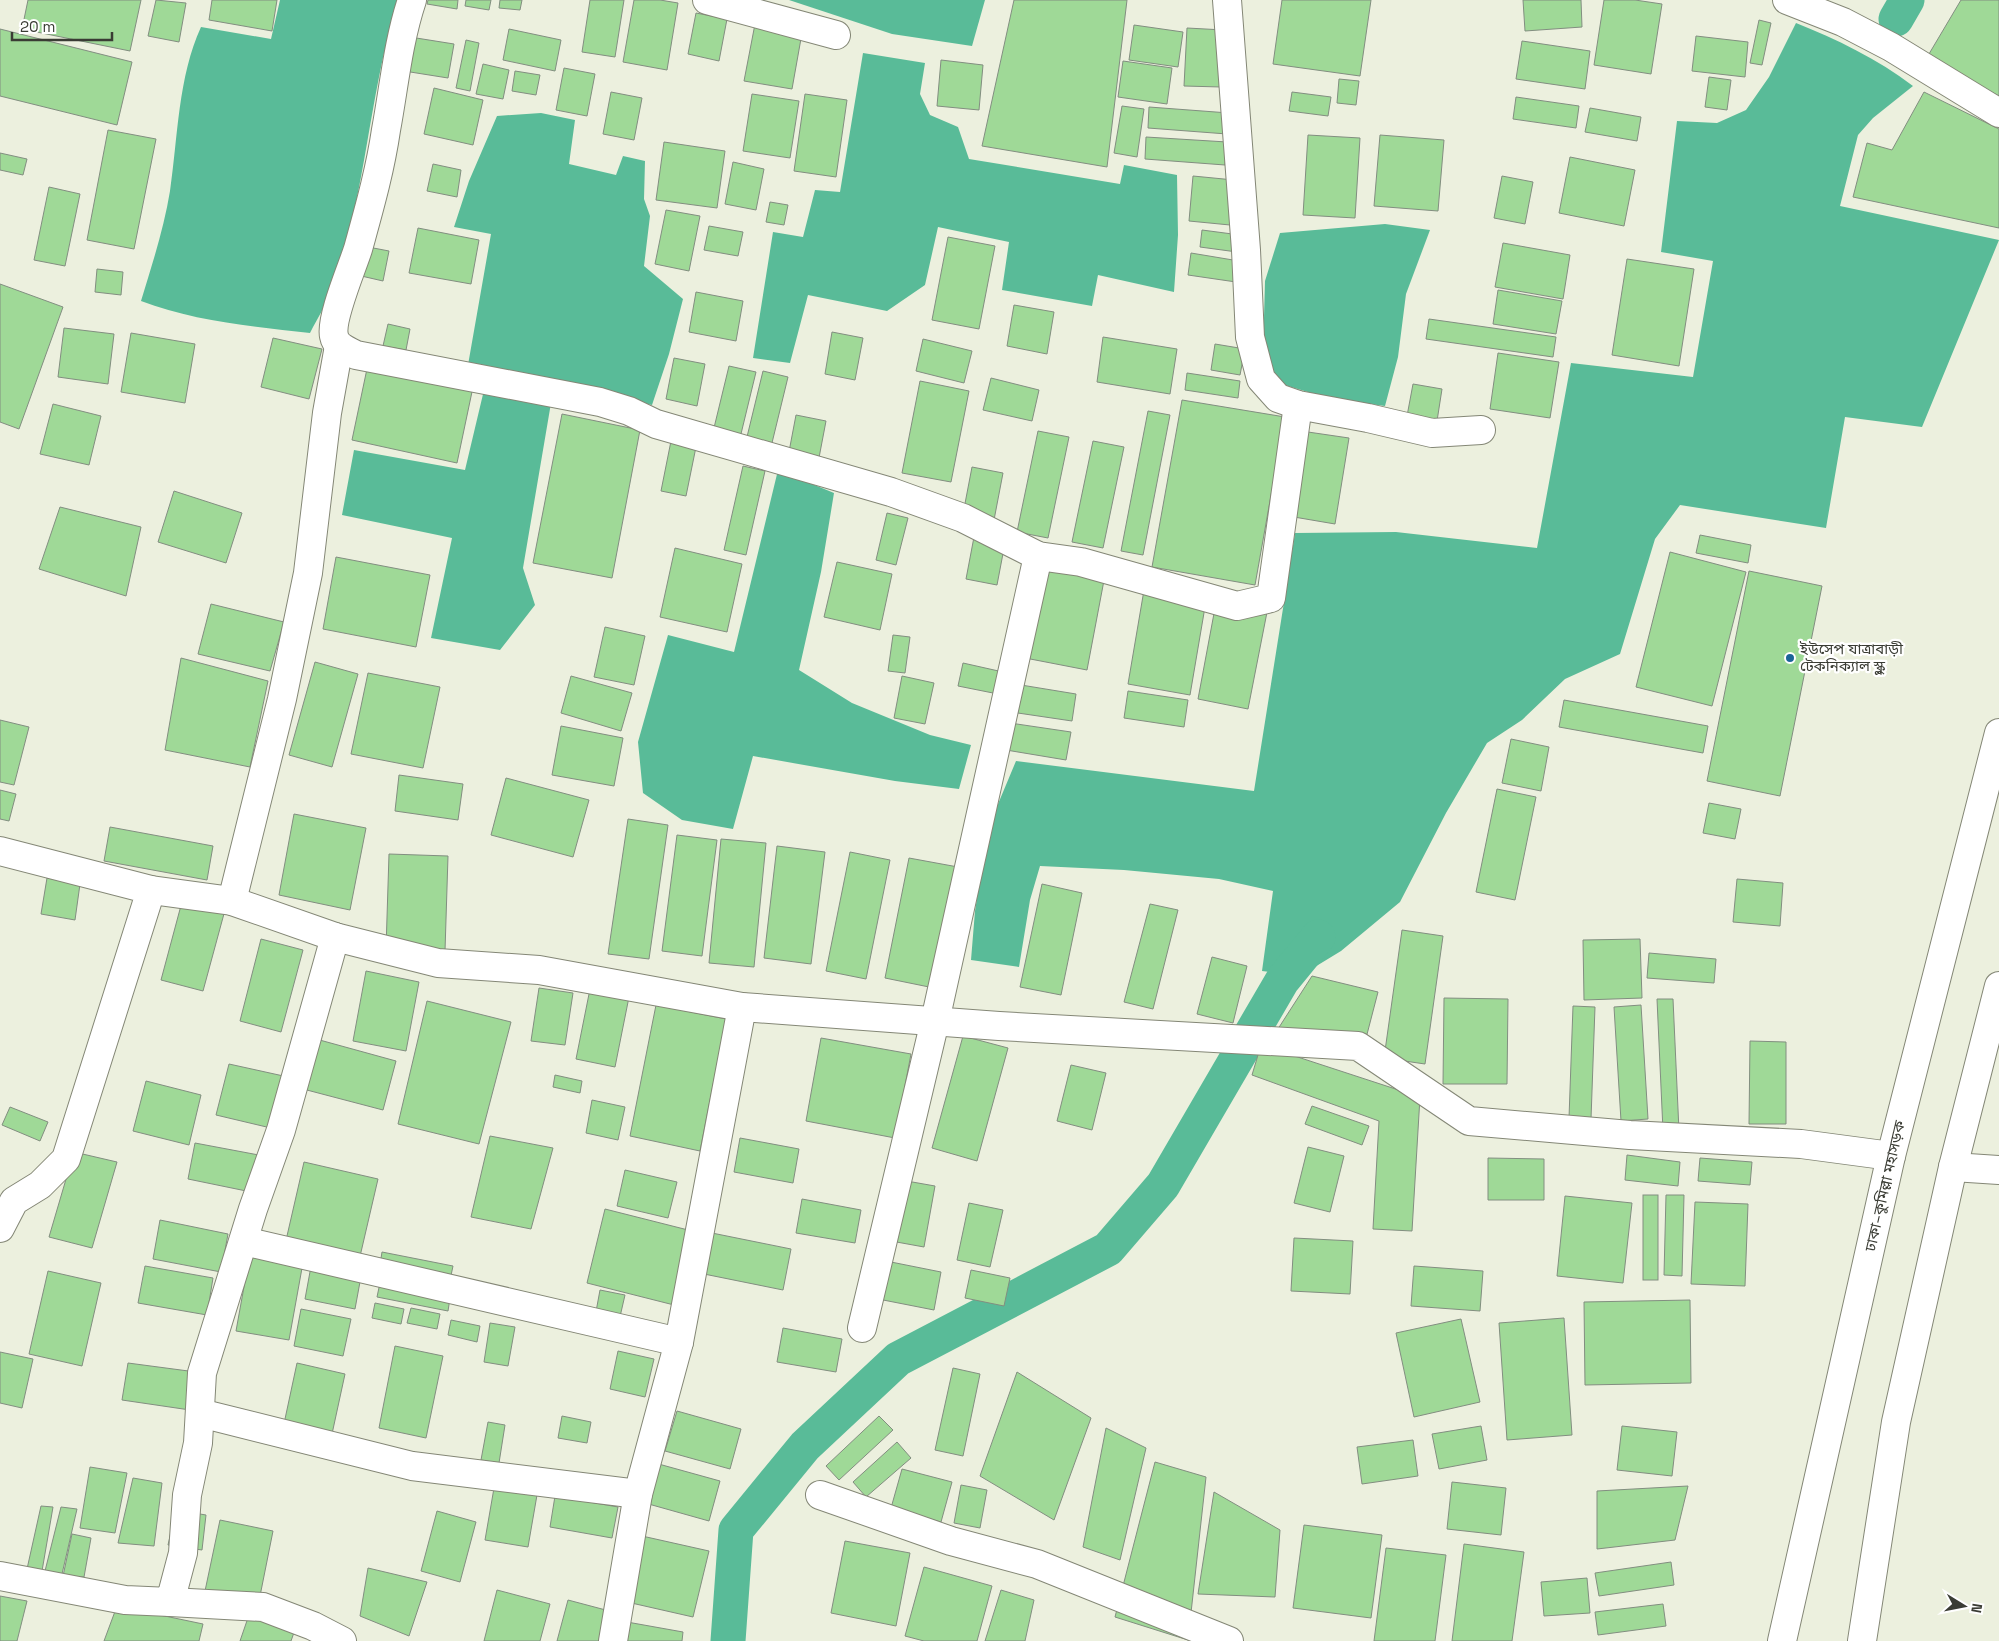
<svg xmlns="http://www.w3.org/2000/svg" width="1999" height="1641" viewBox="0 0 1999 1641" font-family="'Space Grotesk','Noto Sans Bengali',sans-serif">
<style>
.water{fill:#59bb98}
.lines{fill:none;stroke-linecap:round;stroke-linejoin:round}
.canal{stroke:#59bb98;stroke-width:35}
.building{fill:#9fd997;stroke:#828e80}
.minor-casing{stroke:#848776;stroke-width:30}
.trunk-casing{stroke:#848776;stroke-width:30}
.minor{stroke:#fff;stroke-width:28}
.trunk{stroke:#fff;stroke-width:28}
.poi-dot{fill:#1b6498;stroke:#fff;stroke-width:2}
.labels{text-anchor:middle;stroke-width:4.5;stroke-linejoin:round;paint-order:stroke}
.poi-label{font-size:15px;fill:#3a3c34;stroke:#fff;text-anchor:start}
.street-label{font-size:15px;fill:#3a3c34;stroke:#fff}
</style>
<rect width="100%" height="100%" fill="#ecf0de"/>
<g class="water">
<path d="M280,0H398C369,93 366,193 334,285C328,302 318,317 310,333C255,327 193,321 141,301C152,265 164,228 170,191C178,137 178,77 201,27L271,39Z"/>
<path d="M789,0H985L972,46L892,34Z"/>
<path d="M1796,23C1836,39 1878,59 1913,86L1873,118L1858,135L1840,206L1999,240L1922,427L1845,417L1826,528L1680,505L1655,539L1620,654L1565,679L1522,720L1487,743L1446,813L1400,902L1341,951L1300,976L1262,971L1273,891L1219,879L1124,870L1040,866L1030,900L1019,967L971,960L975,911L988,828L1016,761L1254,791L1295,533L1396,532L1537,548L1571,363L1693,377L1713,261L1661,252L1677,121L1717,123L1746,110L1769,77Z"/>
<path d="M863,53L925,63L920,94L930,115L958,127L969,159L1120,184L1124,165L1177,175L1178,235L1174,292L1098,275L1092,306L1002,290L1009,242L938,227L925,285L887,311L808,295L790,363L753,358L773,232L803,237L815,190L840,192Z"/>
<path d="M541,113L575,120L569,164L616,175L623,156L645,161L644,199L650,216L644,266L683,299L669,354L652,405L468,365L491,234L454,227L469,181L497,116Z"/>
<path d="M1385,224L1430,230L1406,294L1398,357L1385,406L1331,399L1278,383L1263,355L1265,281L1280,233Z"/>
<path d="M484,390L551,403L523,568L535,605L500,650L431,638L452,538L342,515L354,450L465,470Z"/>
<path d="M778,470L834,493L821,572L799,670L852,703L930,735L971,745L959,789L895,781L753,756L733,829L682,820L643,793L638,742L668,635L734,652Z"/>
</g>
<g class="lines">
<g class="canal">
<path d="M1896,19L1907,0"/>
<path d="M728,1641L736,1530L805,1446L898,1359L1108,1249L1163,1185L1282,981L1318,937"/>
</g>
</g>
<g class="building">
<path d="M28,0H141L130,51L22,29Z"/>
<path d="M156,0L186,3L179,42L148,36Z"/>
<path d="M212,0H277L272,31L209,20Z"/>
<path d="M428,0H458L457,9L427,4Z"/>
<path d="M466,0H491L489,10L465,6Z"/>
<path d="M500,0H522L520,10L499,8Z"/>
<path d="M590,0H624L615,57L582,52Z"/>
<path d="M634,0H660L678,3L667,70L623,62Z"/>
<path d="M1014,0H1127L1107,167L982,146Z"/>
<path d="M1282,0H1371L1360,76L1273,64Z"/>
<path d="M1523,0H1581L1582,27L1525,31Z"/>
<path d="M1604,0H1635L1662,4L1651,74L1594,65Z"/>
<path d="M1961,0H1999V96L1926,59Z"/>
<path d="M696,13L727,19L719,61L688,54Z"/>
<path d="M1759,20L1771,23L1762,65L1750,63Z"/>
<path d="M755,24L802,33L792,89L744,81Z"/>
<path d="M1134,25L1183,32L1178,67L1129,60Z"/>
<path d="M1187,28L1224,30L1221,87L1184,86Z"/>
<path d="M0,29L132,62L117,125L0,96Z"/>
<path d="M509,29L561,40L555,71L503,60Z"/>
<path d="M1696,36L1748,42L1745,77L1692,71Z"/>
<path d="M410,37L454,44L448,78L404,71Z"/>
<path d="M466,40L479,43L470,91L456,88Z"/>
<path d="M1522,41L1590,51L1585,89L1516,79Z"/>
<path d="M941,60L983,65L979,110L937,106Z"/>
<path d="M1123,61L1172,68L1167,104L1118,97Z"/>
<path d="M483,64L509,70L503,99L476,94Z"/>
<path d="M564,68L595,74L587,116L556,110Z"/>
<path d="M515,71L540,75L536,95L512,91Z"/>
<path d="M1709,77L1731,80L1727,110L1705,107Z"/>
<path d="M1339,79L1359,81L1356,105L1337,103Z"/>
<path d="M434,88L483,100L473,145L424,134Z"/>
<path d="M611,92L642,98L634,140L603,134Z"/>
<path d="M1292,92L1331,97L1328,116L1289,111Z"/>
<path d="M1924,92L1999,129V228L1853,197L1867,143L1892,150Z"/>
<path d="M752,94L799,101L790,158L743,151Z"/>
<path d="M805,94L847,100L836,177L794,171Z"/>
<path d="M1516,97L1579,106L1576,128L1513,119Z"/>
<path d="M1122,106L1144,109L1137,157L1114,153Z"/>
<path d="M1149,107L1229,113L1227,134L1148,128Z"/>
<path d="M1590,108L1641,117L1637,141L1585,132Z"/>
<path d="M108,130L156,139L134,249L87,240Z"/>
<path d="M1308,135L1360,138L1355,218L1303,215Z"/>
<path d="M1380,135L1444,140L1438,211L1374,206Z"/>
<path d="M1146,137L1227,142L1225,165L1145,159Z"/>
<path d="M664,142L725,151L717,208L656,200Z"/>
<path d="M0,153L27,159L23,175L0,170Z"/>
<path d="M1570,157L1635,170L1624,226L1559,213Z"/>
<path d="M733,162L764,169L756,210L725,204Z"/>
<path d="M433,164L461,170L457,197L427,191Z"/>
<path d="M1193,176L1234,180L1230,225L1189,221Z"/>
<path d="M1502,176L1533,182L1525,224L1494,218Z"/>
<path d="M49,187L80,194L65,266L34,260Z"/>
<path d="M770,202L788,205L784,225L766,222Z"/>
<path d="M666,210L700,216L689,271L655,264Z"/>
<path d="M709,226L743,232L738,256L704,250Z"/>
<path d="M418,228L479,240L471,284L409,273Z"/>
<path d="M1202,230L1240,235L1237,252L1200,247Z"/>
<path d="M948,237L995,246L979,329L932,320Z"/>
<path d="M1503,243L1570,255L1563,299L1495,287Z"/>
<path d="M363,246L389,251L383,281L357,275Z"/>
<path d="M1191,253L1239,261L1236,282L1188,275Z"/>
<path d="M1627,259L1694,269L1679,366L1612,355Z"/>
<path d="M97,269L123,272L121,295L95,292Z"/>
<path d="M0,284L63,307L19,429L0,422Z"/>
<path d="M1498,290L1562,301L1556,334L1493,324Z"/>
<path d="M696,292L743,301L736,341L689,332Z"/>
<path d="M1014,305L1054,312L1047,354L1007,346Z"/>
<path d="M1429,319L1556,337L1553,357L1426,339Z"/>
<path d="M388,324L410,329L406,350L383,346Z"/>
<path d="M64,328L114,334L108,384L58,377Z"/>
<path d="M832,332L863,338L855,380L825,374Z"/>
<path d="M131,333L195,344L185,403L121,392Z"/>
<path d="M1103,337L1177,349L1170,394L1097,382Z"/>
<path d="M273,338L322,349L309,399L261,387Z"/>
<path d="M923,339L972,351L964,383L916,371Z"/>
<path d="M1215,344L1245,349L1240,375L1211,370Z"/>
<path d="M1498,353L1559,362L1550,418L1490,409Z"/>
<path d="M674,358L705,364L697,406L666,399Z"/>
<path d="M368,364L473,387L457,463L352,440Z"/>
<path d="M729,366L756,372L740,438L713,432Z"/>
<path d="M763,371L788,377L771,447L746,441Z"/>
<path d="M1187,373L1240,381L1238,398L1185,390Z"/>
<path d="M991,378L1039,390L1032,421L983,410Z"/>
<path d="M920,381L969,391L951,482L902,473Z"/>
<path d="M1413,384L1442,389L1437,421L1407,416Z"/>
<path d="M1182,400L1285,417L1255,585L1152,567Z"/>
<path d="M53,404L101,416L89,465L40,454Z"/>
<path d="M1148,411L1170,415L1143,555L1121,551Z"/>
<path d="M562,414L640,430L612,578L533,563Z"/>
<path d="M796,415L826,421L818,463L788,457Z"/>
<path d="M1038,431L1069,437L1048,538L1017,532Z"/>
<path d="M1308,432L1349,438L1335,524L1294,517Z"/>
<path d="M672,436L697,442L686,496L661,491Z"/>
<path d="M1093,441L1124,447L1103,548L1072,542Z"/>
<path d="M743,466L765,471L746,555L724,550Z"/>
<path d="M972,467L1003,473L994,520L963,514Z"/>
<path d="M174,491L242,513L226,563L158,542Z"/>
<path d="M60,507L141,527L126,596L39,569Z"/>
<path d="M887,513L908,518L896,565L876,560Z"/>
<path d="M1700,535L1751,545L1748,563L1696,553Z"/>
<path d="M974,537L1005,543L997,585L966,579Z"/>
<path d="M675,548L742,564L727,632L660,617Z"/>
<path d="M1670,552L1746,572L1712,706L1636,687Z"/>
<path d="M336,557L430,575L416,647L323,629Z"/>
<path d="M837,562L892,574L880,630L824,617Z"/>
<path d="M1038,563L1105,575L1087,670L1020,657Z"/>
<path d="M1749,571L1822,586L1780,796L1707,781Z"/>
<path d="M1144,590L1206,601L1190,695L1128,684Z"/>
<path d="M1218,592L1269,602L1248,709L1198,699Z"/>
<path d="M211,604L284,622L270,671L198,654Z"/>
<path d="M605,627L645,636L634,685L594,677Z"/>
<path d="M893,635L910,637L905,673L888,671Z"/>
<path d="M181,658L268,681L250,767L165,750Z"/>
<path d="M315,662L358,674L332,767L289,755Z"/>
<path d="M963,663L1003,672L998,694L958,686Z"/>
<path d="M368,673L440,687L423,768L351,754Z"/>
<path d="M571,676L632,693L621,731L561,713Z"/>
<path d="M902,676L934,683L925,724L894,718Z"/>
<path d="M1015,684L1076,694L1072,721L1011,712Z"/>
<path d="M1128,691L1188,700L1184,727L1124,718Z"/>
<path d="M1564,700L1708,726L1703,753L1559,727Z"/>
<path d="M0,720L29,727L14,785L0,782Z"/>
<path d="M1010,723L1071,732L1066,760L1006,750Z"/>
<path d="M561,726L623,738L614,786L552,775Z"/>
<path d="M1511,739L1549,747L1541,791L1502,783Z"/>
<path d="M399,775L463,784L458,820L395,811Z"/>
<path d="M506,778L589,800L573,857L491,835Z"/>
<path d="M1497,789L1536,797L1515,900L1476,892Z"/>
<path d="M0,790L16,794L9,821L0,819Z"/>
<path d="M1709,803L1741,809L1735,839L1703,833Z"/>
<path d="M294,814L366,828L350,910L279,895Z"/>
<path d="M628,819L668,825L649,959L608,954Z"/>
<path d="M110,827L213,846L207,880L104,861Z"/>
<path d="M677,835L717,840L702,956L662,951Z"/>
<path d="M721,839L766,843L754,967L709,963Z"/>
<path d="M777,846L825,852L811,964L764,958Z"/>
<path d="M850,852L890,860L866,979L826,971Z"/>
<path d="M389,854L448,856L445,951L386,949Z"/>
<path d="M909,858L958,867L934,988L885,978Z"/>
<path d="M47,878L80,884L75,920L41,914Z"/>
<path d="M1737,879L1783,883L1780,926L1733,922Z"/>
<path d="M1042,884L1082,893L1061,995L1020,987Z"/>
<path d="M183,898L225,910L203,991L161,980Z"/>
<path d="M1150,904L1178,910L1153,1009L1124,1002Z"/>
<path d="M1402,930L1443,936L1425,1064L1384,1058Z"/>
<path d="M261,939L303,950L281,1032L240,1021Z"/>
<path d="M1640,939L1642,998L1584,1000L1583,940Z"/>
<path d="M1649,953L1716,959L1714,983L1647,978Z"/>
<path d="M1212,957L1247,966L1233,1023L1197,1014Z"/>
<path d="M366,971L419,982L406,1051L353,1041Z"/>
<path d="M1312,976L1378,992L1365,1042L1276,1032Z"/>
<path d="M591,984L630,992L615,1067L576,1059Z"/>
<path d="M539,988L573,993L565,1045L531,1041Z"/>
<path d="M1444,998L1508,999L1507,1084H1443Z"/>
<path d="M1657,999H1673L1679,1131H1663Z"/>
<path d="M427,1001L511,1022L479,1144L398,1124Z"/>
<path d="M656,1005L726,1019L700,1151L630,1136Z"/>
<path d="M1641,1005L1648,1119L1621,1121L1614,1007Z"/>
<path d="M1573,1006L1595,1007L1591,1119L1569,1118Z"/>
<path d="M963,1036L1008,1048L977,1161L932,1148Z"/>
<path d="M821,1038L911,1054L895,1138L806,1121Z"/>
<path d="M316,1039L396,1061L383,1110L303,1089Z"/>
<path d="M1750,1041L1786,1042V1124H1749Z"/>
<path d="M1261,1045L1420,1097L1412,1231L1373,1229L1379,1121L1252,1075Z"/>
<path d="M229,1064L288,1077L275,1129L216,1115Z"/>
<path d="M1071,1065L1106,1073L1092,1130L1057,1121Z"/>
<path d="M555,1075L582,1081L580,1093L553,1087Z"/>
<path d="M146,1081L201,1095L189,1145L133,1131Z"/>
<path d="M592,1100L625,1107L618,1140L586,1133Z"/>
<path d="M1312,1106L1369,1126L1362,1145L1305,1124Z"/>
<path d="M10,1107L48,1122L40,1141L2,1125Z"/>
<path d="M490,1136L553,1148L531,1229L471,1217Z"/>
<path d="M740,1138L799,1149L793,1183L734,1172Z"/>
<path d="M195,1143L264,1156L256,1193L188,1179Z"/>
<path d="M1308,1147L1344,1156L1330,1212L1294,1203Z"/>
<path d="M74,1152L117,1162L92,1248L49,1237Z"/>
<path d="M1627,1155L1680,1162L1678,1186L1625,1180Z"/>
<path d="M1488,1158L1544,1159V1200H1488Z"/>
<path d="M1700,1158L1752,1162L1750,1185L1698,1181Z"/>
<path d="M304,1162L378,1179L358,1265L284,1249Z"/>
<path d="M625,1170L677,1182L668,1218L617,1206Z"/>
<path d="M901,1180L935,1186L924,1247L891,1241Z"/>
<rect x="1643" y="1195" width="15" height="85"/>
<path d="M1666,1195H1684L1682,1276L1664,1275Z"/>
<path d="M1565,1196L1632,1203L1623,1283L1557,1276Z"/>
<path d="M802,1199L861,1210L855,1243L796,1233Z"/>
<path d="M1695,1202L1748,1204L1745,1286L1691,1284Z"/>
<path d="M969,1203L1003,1210L990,1267L957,1260Z"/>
<path d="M605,1209L696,1232L678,1306L587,1283Z"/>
<path d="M160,1220L228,1234L221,1272L153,1259Z"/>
<path d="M707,1232L791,1249L783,1290L699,1273Z"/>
<path d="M1294,1238L1353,1241L1350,1294L1291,1291Z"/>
<path d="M251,1248L304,1257L289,1340L236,1331Z"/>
<path d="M382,1252L453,1266L449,1285L379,1271Z"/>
<path d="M881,1260L941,1272L934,1310L873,1298Z"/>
<path d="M312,1261L362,1271L355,1309L305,1299Z"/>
<path d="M145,1266L213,1278L207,1315L138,1303Z"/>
<path d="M1414,1266L1483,1271L1480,1311L1411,1306Z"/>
<path d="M971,1270L1010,1278L1004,1306L965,1298Z"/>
<path d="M48,1271L101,1283L82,1366L29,1354Z"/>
<path d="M381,1278L451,1292L448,1311L377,1297Z"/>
<path d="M600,1290L625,1295L619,1321L595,1317Z"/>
<path d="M1690,1300L1691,1383L1585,1385L1584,1302Z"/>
<path d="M375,1303L404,1309L401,1324L372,1318Z"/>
<path d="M411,1308L440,1314L437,1329L407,1323Z"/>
<path d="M301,1309L351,1319L343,1356L294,1346Z"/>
<path d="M1564,1318L1572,1435L1507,1440L1499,1323Z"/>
<path d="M1461,1319L1480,1402L1414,1417L1396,1333Z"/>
<path d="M451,1320L480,1326L477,1342L448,1335Z"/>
<path d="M490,1323L515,1327L508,1366L484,1362Z"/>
<path d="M783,1328L842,1339L836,1372L777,1362Z"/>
<path d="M395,1346L443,1356L426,1438L379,1428Z"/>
<path d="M618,1351L654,1359L645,1397L610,1389Z"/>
<path d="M0,1352L33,1359L22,1408L0,1403Z"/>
<path d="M128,1363L196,1372L190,1410L122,1400Z"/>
<path d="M297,1363L345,1374L327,1457L279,1447Z"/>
<path d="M953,1368L980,1374L963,1456L935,1450Z"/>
<path d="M1017,1372L1091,1418L1054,1520L980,1476Z"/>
<path d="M677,1411L741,1429L730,1469L665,1451Z"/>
<path d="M562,1416L591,1422L587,1443L558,1438Z"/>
<path d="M879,1416L893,1430L839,1480L826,1466Z"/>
<path d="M488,1422L505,1425L499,1463L481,1460Z"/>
<path d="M1481,1426L1487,1460L1439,1469L1432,1434Z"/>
<path d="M1622,1426L1677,1432L1672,1476L1617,1470Z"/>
<path d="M1106,1428L1146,1448L1120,1560L1083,1547Z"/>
<path d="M1413,1440L1418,1476L1362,1484L1357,1447Z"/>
<path d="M897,1442L911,1458L866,1497L853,1482Z"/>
<path d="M1155,1462L1206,1477L1188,1640L1115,1617Z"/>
<path d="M655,1463L720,1481L709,1521L645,1503Z"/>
<path d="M90,1467L127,1473L115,1533L80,1528Z"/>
<path d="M902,1469L952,1482L941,1522L891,1508Z"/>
<path d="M133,1478L162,1483L154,1546L118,1543Z"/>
<path d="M1452,1482L1506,1488L1501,1535L1447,1529Z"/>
<path d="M961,1485L987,1490L980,1528L954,1523Z"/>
<path d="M1688,1486L1675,1540L1597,1549V1491Z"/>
<path d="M494,1488L537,1495L528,1547L485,1540Z"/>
<path d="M1214,1492L1280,1530L1275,1597L1198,1594Z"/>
<path d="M555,1496L618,1507L612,1538L550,1527Z"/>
<path d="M41,1506L53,1507L42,1571L27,1569Z"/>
<path d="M61,1507L77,1509L62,1574L45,1571Z"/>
<path d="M176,1510L206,1515L202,1550L168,1545Z"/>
<path d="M437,1511L476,1522L460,1582L421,1571Z"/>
<path d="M220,1520L273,1531L259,1601L205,1591Z"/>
<path d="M1304,1525L1382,1535L1371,1618L1293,1608Z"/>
<path d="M72,1534L91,1538L84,1577L63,1576Z"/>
<path d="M642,1536L709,1551L693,1617L627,1602Z"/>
<path d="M845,1541L910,1553L896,1626L831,1613Z"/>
<path d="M1464,1544L1524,1552L1512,1641H1452Z"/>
<path d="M1386,1548L1446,1555L1435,1641H1374Z"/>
<path d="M1671,1562L1674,1585L1599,1596L1595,1573Z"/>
<path d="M924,1567L992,1586L977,1641H924L905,1636Z"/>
<path d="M368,1568L427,1582L409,1636L360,1616Z"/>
<path d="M1587,1578L1590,1613L1544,1616L1541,1582Z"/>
<path d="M497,1590L550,1604L540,1641H484Z"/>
<path d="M1001,1590L1034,1600L1025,1641H985Z"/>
<path d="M0,1596L27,1601L17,1641H0Z"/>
<path d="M568,1600L617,1613L610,1641H557Z"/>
<path d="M1663,1604L1666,1626L1598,1635L1595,1612Z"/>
<path d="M117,1606L203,1624L199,1641H104Z"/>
<path d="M251,1609L297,1624L291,1641H240Z"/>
<path d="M627,1622L683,1632L682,1641H624Z"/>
</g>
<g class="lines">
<defs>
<g id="minor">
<path d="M412,0C398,42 394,87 386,130C380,171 369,209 358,249C352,268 330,319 334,336C336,347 347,350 356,355L600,402L629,411L656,424L891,492L963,518L1038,556L1081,562L1237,606L1271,598L1298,405"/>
<path d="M707,0L836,35"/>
<path d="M1227,0L1246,250L1250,337L1261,379L1278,398L1298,405L1368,418L1432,433L1481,430"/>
<path d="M1787,0L1843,22L1891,47L1999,113"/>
<path d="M0,851L151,890L66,1159L40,1185L14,1201L0,1228"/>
<path d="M151,890L232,901L335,937L438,963L539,970L742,1007L999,1026L1358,1046L1469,1121L1630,1135L1801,1144L1891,1156"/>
<path d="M232,901L282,699L308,573L327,413L339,346"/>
<path d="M1953,1167L1999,1170"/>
<path d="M244,1241L679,1342"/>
<path d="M862,1328L935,1021L1038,556"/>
<path d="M200,1413L412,1466L638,1494"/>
<path d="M820,1495L951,1541L1037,1564L1229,1641"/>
<path d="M0,1576L125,1600L170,1602L183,1553L187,1495L198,1443L202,1373L253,1209L281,1130L335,937"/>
<path d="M170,1602L263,1607L313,1626L342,1641"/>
<path d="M613,1641L638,1494L679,1342L742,1007"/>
</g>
<g id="trunk">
<path d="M1782,1641L1891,1156L1999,733"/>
<path d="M1862,1641L1896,1422L1953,1167L1999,986"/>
</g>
</defs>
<use href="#minor" class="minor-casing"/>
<use href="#trunk" class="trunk-casing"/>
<use href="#minor" class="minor"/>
<use href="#trunk" class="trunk"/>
</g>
<circle class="poi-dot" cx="1790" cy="658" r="5"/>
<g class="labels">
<g class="poi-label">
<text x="1800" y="654">ইউসেপ যাত্রাবাড়ী<tspan x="1800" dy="17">টেকনিক্যাল স্কুল</tspan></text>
</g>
<g class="street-label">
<text transform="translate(1885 1186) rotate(-77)" y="5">ঢাকা–কুমিল্লা মহাসড়ক</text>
</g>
</g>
<g transform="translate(1964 1606) rotate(100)" stroke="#ffffff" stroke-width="4" paint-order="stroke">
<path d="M0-4L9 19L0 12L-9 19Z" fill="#3a3c34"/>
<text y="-8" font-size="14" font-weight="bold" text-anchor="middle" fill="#3a3c34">N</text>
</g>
<path d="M12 32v8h100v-8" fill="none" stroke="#3a3c34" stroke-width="2.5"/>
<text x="20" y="32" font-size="15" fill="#3a3c34" stroke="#ffffff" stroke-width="4" paint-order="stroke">20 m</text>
</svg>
